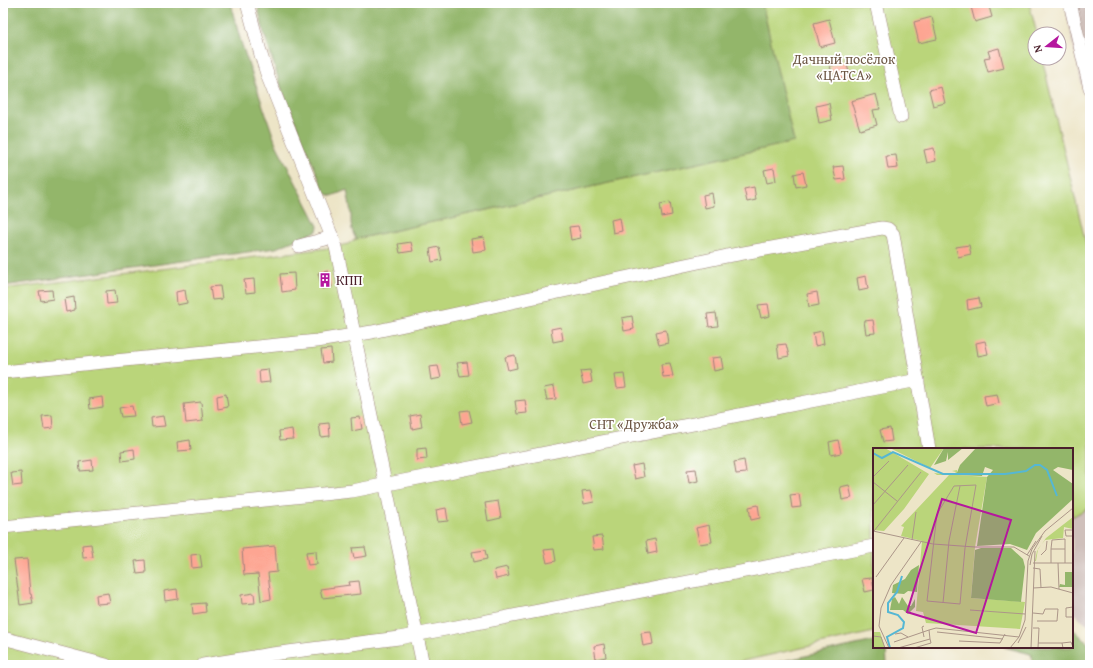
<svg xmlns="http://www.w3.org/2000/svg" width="1093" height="668" viewBox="0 0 1093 668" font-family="'Gentium Book Plus',serif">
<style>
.industrial{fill:#cfc0bb}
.green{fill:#bad57a;stroke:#827a52}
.forest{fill:#93b66a;stroke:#6e6a4a}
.building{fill:#fda592}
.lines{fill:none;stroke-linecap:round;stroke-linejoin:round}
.minor-casing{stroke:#9c8279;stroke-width:14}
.minor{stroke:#fff;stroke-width:13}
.labels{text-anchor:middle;stroke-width:3.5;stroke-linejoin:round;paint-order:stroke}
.park-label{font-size:14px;fill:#6c5643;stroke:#fff}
.poi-label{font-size:14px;fill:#4a1f2b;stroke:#fff;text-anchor:start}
.inset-river{fill:none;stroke:#55b7d4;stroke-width:2}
.inset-road{fill:none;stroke:#ac9689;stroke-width:1}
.view{fill:#b5179e;fill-opacity:0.15;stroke:#b5179e;stroke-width:2}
.inset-edge{fill:none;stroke:#4a1f2b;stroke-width:2}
</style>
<rect width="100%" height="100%" fill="#fff"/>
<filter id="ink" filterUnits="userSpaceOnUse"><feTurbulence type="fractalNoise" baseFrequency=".025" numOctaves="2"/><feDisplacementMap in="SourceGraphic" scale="8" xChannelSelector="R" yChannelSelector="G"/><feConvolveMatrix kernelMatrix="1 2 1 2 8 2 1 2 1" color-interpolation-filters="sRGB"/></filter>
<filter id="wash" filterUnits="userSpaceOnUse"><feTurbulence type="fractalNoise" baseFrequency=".012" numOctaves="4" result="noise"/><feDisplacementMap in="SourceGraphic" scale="16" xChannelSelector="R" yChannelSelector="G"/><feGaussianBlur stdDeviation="0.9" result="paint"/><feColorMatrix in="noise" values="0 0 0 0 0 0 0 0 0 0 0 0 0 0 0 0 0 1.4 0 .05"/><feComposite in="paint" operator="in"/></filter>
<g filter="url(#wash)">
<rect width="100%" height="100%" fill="#ede5c7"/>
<g class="industrial">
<path d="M1064,3H1090V124Z"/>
<path d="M1090,507V627L1072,611V517Z"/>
</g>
<path class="green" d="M762,3H1029L1037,34H1035V58H1042L1090,261V507L1072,517V449H874V632L725,665H3V289L336,247L348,244L356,239L793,142Z"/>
<g class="forest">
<path d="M3,3H230L241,42L276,144L318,226L317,231L276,248L3,286Z"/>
<path d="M257,3H762L794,142L356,239C351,229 351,227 351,216C351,208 348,198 347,190L332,196L325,193L281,87L264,33Z"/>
<path d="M1072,630L1075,631L1090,645V665H1034L1031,654L1004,647H1072Z"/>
<path d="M874,641V647H886L887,665H764Z"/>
</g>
<g id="blocks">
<g class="building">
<path d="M970,3H988L992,17L975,22Z"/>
<path d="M932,17L937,39L919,43L914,22Z"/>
<path d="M829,19L835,43L820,47L814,23Z"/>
<path d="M999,48L1004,68L988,72L984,58L990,57L988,51Z"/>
<path d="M846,61L850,76L834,80L830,66Z"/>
<path d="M941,87L945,103L933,106L929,90Z"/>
<path d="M876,94L880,109L873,110L877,125L860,130L851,101Z"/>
<path d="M829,103L832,120L819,123L816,106Z"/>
<path d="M934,148L936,161L927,163L924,150Z"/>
<path d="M896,155L898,168L888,169L886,156Z"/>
<path d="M843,166L845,179L836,180L833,167Z"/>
<path d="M774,168L776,181L767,183L764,170Z"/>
<path d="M803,172L806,185L796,187L794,174Z"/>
<path d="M754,187L756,200L747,202L744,189Z"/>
<path d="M712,193L714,206L705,208L703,195Z"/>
<path d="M670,202L672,215L662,217L660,204Z"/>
<path d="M620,218L622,231L613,233L611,220Z"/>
<path d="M578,226L581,238L571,240L569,227Z"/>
<path d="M484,237L486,250L473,252L471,239Z"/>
<path d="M411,242L413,251L400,253L398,244Z"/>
<path d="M969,245L971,254L958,257L956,247Z"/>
<path d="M439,247L442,260L432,262L430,249Z"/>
<path d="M328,271L332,287L322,289L318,273Z"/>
<path d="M294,273L295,290L282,292L280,274Z"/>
<path d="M866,276L868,289L859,291L857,278Z"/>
<path d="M254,279L255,292L246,293L244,280Z"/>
<path d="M220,286L222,299L212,300L210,287Z"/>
<path d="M52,290L53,299L41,301L39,291Z"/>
<path d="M115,290L117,303L107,304L106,291Z"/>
<path d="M185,290L187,303L177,305L176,292Z"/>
<path d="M817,292L819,305L809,307L807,294Z"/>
<path d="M74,297L75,310L66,312L64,299Z"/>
<path d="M979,298L981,307L968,310L967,300Z"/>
<path d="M768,304L770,316L761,318L758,305Z"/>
<path d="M716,313L718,326L709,327L707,314Z"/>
<path d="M632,316L634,329L624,331L622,318Z"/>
<path d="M873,320L875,333L866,334L864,321Z"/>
<path d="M561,327L563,340L553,342L551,329Z"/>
<path d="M666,330L668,343L659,345L656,332Z"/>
<path d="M822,331L824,344L815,346L813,333Z"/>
<path d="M985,341L988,354L978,356L976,343Z"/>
<path d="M786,344L789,356L779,358L777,345Z"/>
<path d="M331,349L332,362L323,363L321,350Z"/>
<path d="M515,355L517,368L508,370L505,357Z"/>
<path d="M721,357L723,369L714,371L712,358Z"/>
<path d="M467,362L469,375L460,376L457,363Z"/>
<path d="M670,363L673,376L663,377L661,364Z"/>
<path d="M438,366L441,378L431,380L429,367Z"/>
<path d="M268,369L270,382L260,383L259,370Z"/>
<path d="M590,370L592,382L583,384L580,371Z"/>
<path d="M624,374L626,387L617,388L615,375Z"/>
<path d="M554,386L556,399L547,400L544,388Z"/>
<path d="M226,394L228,407L218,409L217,396Z"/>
<path d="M997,394L999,403L986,406L984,396Z"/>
<path d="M102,397L103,407L90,409L89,399Z"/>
<path d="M525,400L527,413L517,414L515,401Z"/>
<path d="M201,402L203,421L186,423L184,404Z"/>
<path d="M132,406L134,416L121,417L119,408Z"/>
<path d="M469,410L472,422L462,424L460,411Z"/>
<path d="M420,414L422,427L412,429L410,416Z"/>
<path d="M52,415L53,428L44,429L42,416Z"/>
<path d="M163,416L165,426L152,427L151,418Z"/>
<path d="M360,417L362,429L352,431L351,418Z"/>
<path d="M329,423L330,436L321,437L319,424Z"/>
<path d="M890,428L892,441L883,442L880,430Z"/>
<path d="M292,429L293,439L280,440L279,431Z"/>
<path d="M190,440L191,450L178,451L177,442Z"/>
<path d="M838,440L841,453L831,455L829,442Z"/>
<path d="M426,448L427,459L417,460V449Z"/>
<path d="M134,449L135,459L122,461L121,451Z"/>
<path d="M92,460L93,470L80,471L79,462Z"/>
<path d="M744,460L746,473L736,474L734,462Z"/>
<path d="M642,464L644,477L635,479L632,466Z"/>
<path d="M696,469L698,481L689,483L687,470Z"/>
<path d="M21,472L22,485L13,486L11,473Z"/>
<path d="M849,485L852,498L842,500L840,487Z"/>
<path d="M591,490L594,502L584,504L582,491Z"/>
<path d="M799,494L801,507L792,508L790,495Z"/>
<path d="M498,501L501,518L488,521L485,503Z"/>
<path d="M758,505L760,518L751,520L749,507Z"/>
<path d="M446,508L448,521L438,522L436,510Z"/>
<path d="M709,525L712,542L700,544L696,528Z"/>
<path d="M602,536L604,549L594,550L592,537Z"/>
<path d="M655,539L657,552L648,554L646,541Z"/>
<path d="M91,544L93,557L83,558L82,545Z"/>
<path d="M275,546L277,572L268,573L271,599L261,601L258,574L244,575L242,549Z"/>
<path d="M365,547L367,556L354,558L352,548Z"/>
<path d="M554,549L556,561L547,563L544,550Z"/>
<path d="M485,550L487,559L474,562L472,552Z"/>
<path d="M316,551L317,564L308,565L306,552Z"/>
<path d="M200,554L202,567L192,568L191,555Z"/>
<path d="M27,559L30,594H31L33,603L20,605L14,560Z"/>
<path d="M145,560L146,573L137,574L135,561Z"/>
<path d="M507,567L509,576L496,579L494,570Z"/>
<path d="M872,578L874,590L865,592L862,579Z"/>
<path d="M359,581L361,594L322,598L320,589L350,585L349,582Z"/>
<path d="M177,589L178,599L165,601L164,591Z"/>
<path d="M108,593L110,603L97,604L96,595Z"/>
<path d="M254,593L255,603L242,604L241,595Z"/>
<path d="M205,603L206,612L193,614L192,604Z"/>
<path d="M651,632L653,644L643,646L641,633Z"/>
<path d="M604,644L606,657L596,659L594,646Z"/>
</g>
</g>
</g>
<g filter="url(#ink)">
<use href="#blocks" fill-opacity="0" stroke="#9c8279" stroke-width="1"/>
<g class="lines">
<defs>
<g id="minor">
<path d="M247,3L261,55L268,77L336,247L423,665"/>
<path d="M876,3L901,117"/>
<path d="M1070,3L1090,88"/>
<path d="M299,246L333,237"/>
<path d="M3,372L317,341L372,332L727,256L882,228L888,229L893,234L929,449"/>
<path d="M3,527L352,491L918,380"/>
<path d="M3,638L106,665"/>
<path d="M203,665L272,654L399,638L874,546"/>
</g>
</defs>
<use href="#minor" class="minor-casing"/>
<use href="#minor" class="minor"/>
</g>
</g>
<defs>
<symbol id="building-bare" viewBox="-9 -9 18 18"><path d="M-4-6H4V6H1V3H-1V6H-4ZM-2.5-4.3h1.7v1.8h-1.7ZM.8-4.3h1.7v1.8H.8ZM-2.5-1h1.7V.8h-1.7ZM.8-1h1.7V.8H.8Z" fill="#b5179e" stroke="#fff" stroke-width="2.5" paint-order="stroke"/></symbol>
</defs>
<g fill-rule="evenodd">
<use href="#building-bare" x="315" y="270" width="20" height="20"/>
</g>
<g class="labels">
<g class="park-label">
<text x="844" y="64">Дачный посёлок<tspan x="844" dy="16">«ЦАТСА»</tspan></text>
<text x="634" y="429">СНТ «Дружба»</text>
</g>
<g class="poi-label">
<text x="336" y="285">КПП</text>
</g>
</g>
<g transform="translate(873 448)">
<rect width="200" height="200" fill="#ede5c7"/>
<path d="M0,0H12L56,26L31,61L11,83L0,82ZM17,0H71L57,20ZM84,22V27L114,29L102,99L98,150L152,154L147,181L53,175L50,164L43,163L49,93L28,88L31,79L28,78L76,27H64L61,25L80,27L83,24L79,23ZM200,69V81L191,79L190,90L172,92L165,101L163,113H166H162L164,103L173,90ZM0,184H7L12,200H0Z" fill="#bad57a"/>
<path d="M71,0H90L75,12V4L73,13L61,17ZM103,0H200V22L185,19L180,22L200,36V51L163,85L154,102L137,96L104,98L114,29L120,22L112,19L109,28L83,27L87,17ZM108,100H138L150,111L152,119L148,154L98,150L102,102ZM46,117L44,144L35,143L31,146L19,145L20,137L32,131L38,122ZM192,124H199L200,139H186L187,136L192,137ZM22,149L26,156L29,149L35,158H38L42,151V159L35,166L30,162H17L19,151Z" fill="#93b66a"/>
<path class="inset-river" d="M0,5L9,10L20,4L70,26H132L153,23L162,17H167L174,22L184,48M17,200L14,189L30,180L31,174L25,167L15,164V155L24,144L29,128"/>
<path class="inset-road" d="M0,29L16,13M0,34L24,53M103,37L92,100L87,156L54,153L64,66L81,38ZM0,57L35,17M200,82H192L193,88H200M0,83L60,96L102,99H141L156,108M1,83L48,24M39,92L43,64M154,107L163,93M168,107L173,102L174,93M160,115H200M178,115V101M185,115L186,141M192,115V91L179,92L178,101H192M157,117L159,106L169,88M160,120L167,121L168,140M3,129L31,90M160,140L178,139L200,145M70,155L76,93L87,38M200,159L193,160V169H200M97,162L152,166M160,165L170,166L172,161H185L184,173H164M51,178L49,179L51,189M160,180H166L165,200M64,184L130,191M22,186L28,185L35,189M0,188L8,189L12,200M86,193L127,195L132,186M21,194L56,182M145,195L153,179M165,195H189L190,200M189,195L198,194L200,199M16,200L6,178L8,160L18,137L48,94M25,200L57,191L56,182L63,180L146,189M41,200L58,195L57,191M137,200L146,189L152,172L155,113L159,101L172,83L200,60M158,200L162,103"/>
<path class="view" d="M69,51L138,72L103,185L34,164Z"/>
<rect width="200" height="200" class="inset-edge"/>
</g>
<rect width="1093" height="668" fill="none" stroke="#fff" stroke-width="16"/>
<g transform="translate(1047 46) rotate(253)"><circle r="19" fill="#ffffff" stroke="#b7a5aa"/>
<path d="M0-3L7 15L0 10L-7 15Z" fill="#b5179e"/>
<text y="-6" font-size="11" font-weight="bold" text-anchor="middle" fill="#4a1f2b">N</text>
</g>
</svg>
